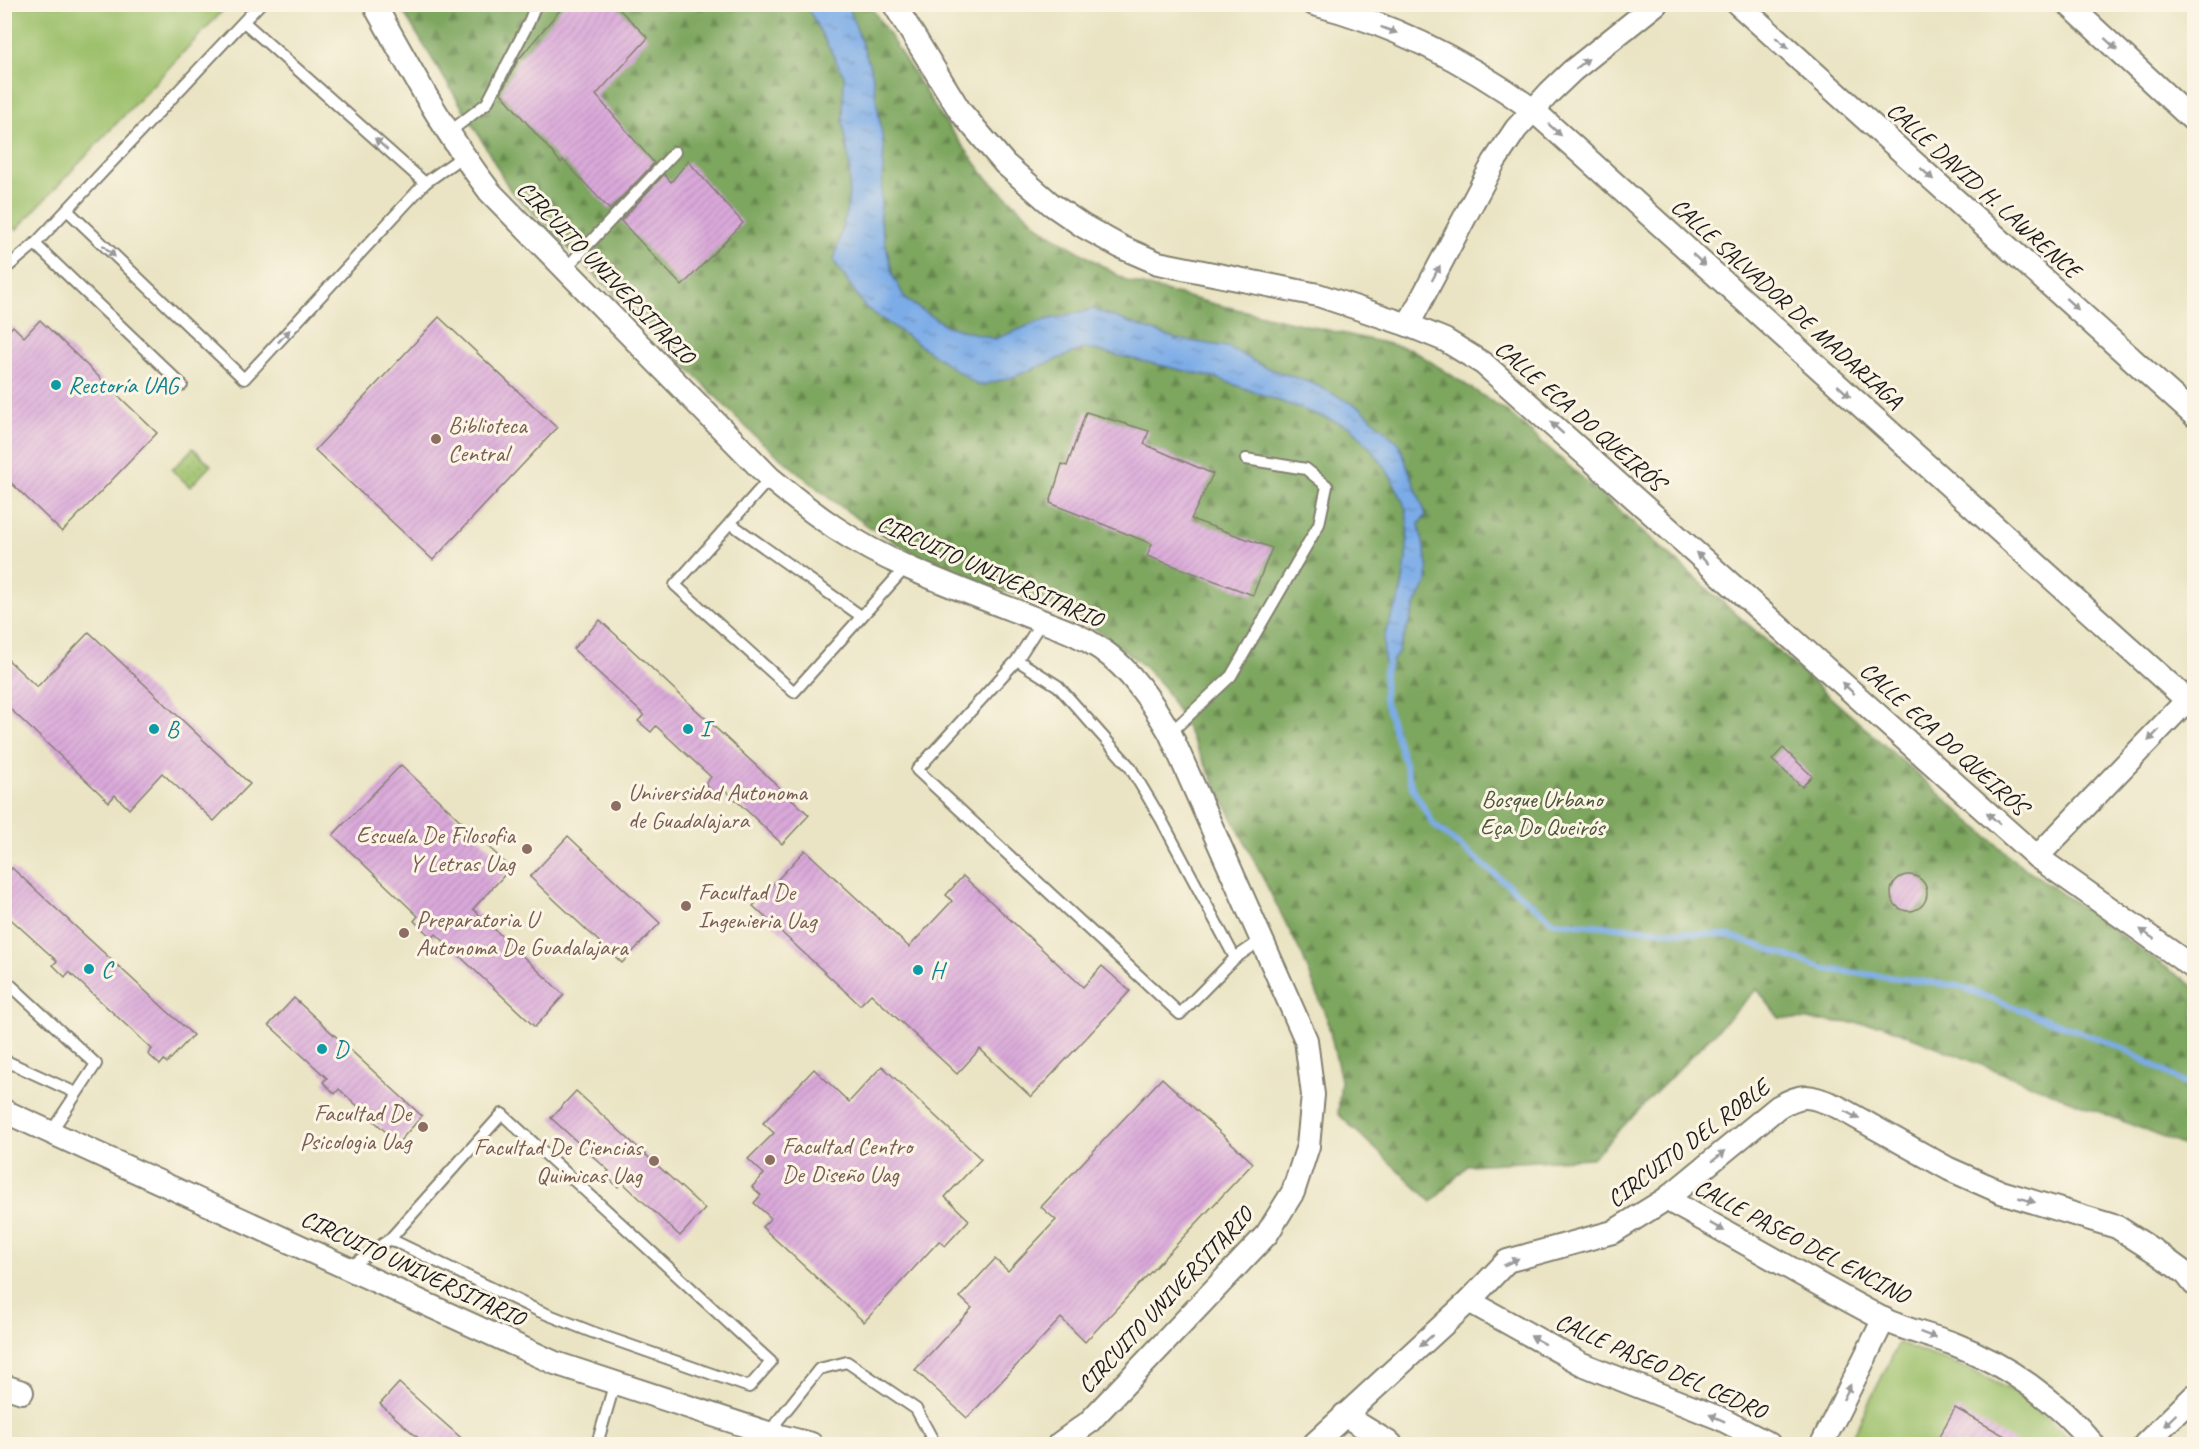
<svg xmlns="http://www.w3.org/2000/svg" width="2199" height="1449" viewBox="0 0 2199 1449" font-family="Caveat,sans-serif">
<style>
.green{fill:url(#green-dots);stroke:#5c6e43;stroke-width:1.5}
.forest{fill:url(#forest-firs);stroke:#4c613d;stroke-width:1.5}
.pitch{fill:#9cc06a;stroke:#5c6e43;stroke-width:1.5}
.water{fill:url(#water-ripples);stroke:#4c6482;stroke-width:1.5}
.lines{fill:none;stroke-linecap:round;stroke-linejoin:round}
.stream{stroke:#7cace7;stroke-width:6}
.building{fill:url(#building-hatch)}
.service-casing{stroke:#838070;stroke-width:14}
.minor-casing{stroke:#838070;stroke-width:26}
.service{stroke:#fff;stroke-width:10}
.minor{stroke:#fff;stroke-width:22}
.oneway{fill:#999}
.culture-dot{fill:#0f9aa8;stroke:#fcf5e5;stroke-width:2}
.education-dot{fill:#8d6e63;stroke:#fcf5e5;stroke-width:2}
.labels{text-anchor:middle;stroke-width:6;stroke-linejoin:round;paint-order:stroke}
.street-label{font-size:24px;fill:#1c1c1c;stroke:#fcf5e5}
.culture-label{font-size:24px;fill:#0d838f;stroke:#fcf5e5;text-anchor:start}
.education-label{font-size:24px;fill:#785e54;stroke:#fcf5e5;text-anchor:start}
.park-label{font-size:24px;fill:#495537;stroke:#fcf5e5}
</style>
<defs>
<pattern id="green-dots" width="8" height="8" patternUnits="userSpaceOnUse" patternTransform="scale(1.5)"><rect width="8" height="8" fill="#9cc06a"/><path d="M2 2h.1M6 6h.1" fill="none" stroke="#86a45b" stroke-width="1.8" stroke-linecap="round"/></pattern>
<pattern id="forest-firs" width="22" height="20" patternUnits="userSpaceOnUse" patternTransform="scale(1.5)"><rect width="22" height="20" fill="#7da65e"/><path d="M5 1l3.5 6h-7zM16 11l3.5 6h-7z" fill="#66864d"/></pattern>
<pattern id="water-ripples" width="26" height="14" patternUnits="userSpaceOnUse" patternTransform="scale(1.5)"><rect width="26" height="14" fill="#7cace7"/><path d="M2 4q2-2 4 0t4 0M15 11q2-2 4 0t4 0" fill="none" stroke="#658bba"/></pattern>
<pattern id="building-hatch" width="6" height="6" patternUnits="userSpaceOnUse" patternTransform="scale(1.5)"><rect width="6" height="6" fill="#daa9da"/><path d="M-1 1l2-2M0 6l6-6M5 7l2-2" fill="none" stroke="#ba91ba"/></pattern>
</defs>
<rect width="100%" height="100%" fill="#fcf5e5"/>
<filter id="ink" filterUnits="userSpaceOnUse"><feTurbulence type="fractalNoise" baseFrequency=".0167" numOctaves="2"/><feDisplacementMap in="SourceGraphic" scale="12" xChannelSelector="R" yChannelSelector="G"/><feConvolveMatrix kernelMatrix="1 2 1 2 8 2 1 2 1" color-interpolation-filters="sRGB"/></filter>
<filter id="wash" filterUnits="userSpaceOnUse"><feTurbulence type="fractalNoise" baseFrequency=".008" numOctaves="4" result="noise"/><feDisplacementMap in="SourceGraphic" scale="24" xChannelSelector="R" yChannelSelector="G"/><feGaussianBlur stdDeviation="1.35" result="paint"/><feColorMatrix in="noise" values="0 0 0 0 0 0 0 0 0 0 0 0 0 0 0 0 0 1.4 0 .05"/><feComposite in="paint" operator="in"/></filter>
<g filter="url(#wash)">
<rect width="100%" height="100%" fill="#eae4c4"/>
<path class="green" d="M193,448L211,465L190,487L172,470Z"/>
<path class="forest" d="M399,5H870L942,118L986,177L1042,229L1127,281L1214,304L1411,349L1508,412L2014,860L2194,987V1150L1882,1025L1779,1018L1757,989L1592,1158L1468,1165L1432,1202L1338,1114L1341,1080L1327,1019L1303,957L1181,717L1164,688L1144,666L1103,634L1064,611L983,584L919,556L871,528L829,498L758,439L510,190L470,120Z"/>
<g class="pitch">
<path d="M4,5H228L16,230L5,219Z"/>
<path d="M1899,1343C1943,1359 1988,1374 2026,1401C2044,1414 2060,1429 2075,1444H1848Z"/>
</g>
<path class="water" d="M806,5H848L872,72L884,148L880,219L893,276L906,300L947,326L995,339L1038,322L1092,309L1176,339L1228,347L1265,367L1314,384L1361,408L1399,444L1426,515L1419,524L1428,566L1427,583L1416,603L1398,653L1385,671C1385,661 1382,648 1384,638C1387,624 1396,610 1400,595C1405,575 1411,526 1405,507C1394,477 1373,449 1351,427L1216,378L1085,348L1013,377L979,386L865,307L834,261L848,204L850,168L843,121L844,76Z"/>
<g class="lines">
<path class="stream" d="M1388,664L1385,671L1384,698L1413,789L1434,825L1554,922L1731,936L1825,969L1958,986L2125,1049L2194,1089"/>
</g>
<g id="blocks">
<g class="building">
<path d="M565,4H614L648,38L596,95L654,163L610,210L563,160L561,163L501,93L518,60Z"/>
<path d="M688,161L743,223L682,286L621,221L664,174L671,182Z"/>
<path d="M439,317L557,428L433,560L315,450Z"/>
<path d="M40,320L157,433L62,532L4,476V336L13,326L24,337Z"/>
<path d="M1086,412L1149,431L1144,444L1213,474L1191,519L1272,548L1253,595L1147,556L1152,544L1050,503L1062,464L1067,466Z"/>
<path d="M600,620L809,815L782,844L723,788L717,795L705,784L711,777L656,726L651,732L638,721L644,715L573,649Z"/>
<path d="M89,632L250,784L214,821L162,773L129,809L115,795L109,802L4,703V656L37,687Z"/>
<path d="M1783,748L1812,776L1802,787L1772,760Z"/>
<path d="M401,765L511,868L473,909L564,995L535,1027L436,934L432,938L414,921L418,916L333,835Z"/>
<path d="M568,836L660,923L622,963L530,877Z"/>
<path d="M805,850L909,947L952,901L946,895L963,876L1083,987L1102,966L1130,991L1031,1097L980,1049L957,1074L871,994L860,1005L753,906Z"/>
<path d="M12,868L193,1035L167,1063L164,1060L160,1065L148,1054L152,1049L69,972L65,977L53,965L57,961L4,913V876Z"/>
<circle cx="1909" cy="893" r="18"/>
<path d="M294,998L422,1116L398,1143L339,1089L335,1094L323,1082L327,1078L269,1025Z"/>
<path d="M882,1066L981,1159L945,1197L969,1220L945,1246L939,1241L864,1322L762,1227L771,1218L754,1203L761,1195L752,1187L764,1174L748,1159L774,1133L763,1123L814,1069L849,1102Z"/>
<path d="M1162,1078L1253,1163L1085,1342L1061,1318L967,1418L915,1370L972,1308L960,1297L995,1259L1008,1271L1056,1220L1041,1207Z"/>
<path d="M576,1091L705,1209L680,1236L622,1182L618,1187L605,1175L609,1171L551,1118Z"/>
<path d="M399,1383L468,1444H425L380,1404Z"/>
<path d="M1955,1408L2019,1444H1935Z"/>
</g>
</g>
</g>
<g filter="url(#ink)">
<use href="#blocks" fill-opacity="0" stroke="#838070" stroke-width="1.5"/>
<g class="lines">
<defs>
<g id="service">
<path d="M244,22L425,183"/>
<path d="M448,133L487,103L529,22L536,4"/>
<path d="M67,210L244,379L425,183L463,156"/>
<path d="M35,244L182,385"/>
<path d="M565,269L675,152"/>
<path d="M4,270L35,244L260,4"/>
<path d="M770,478L675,585L794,692L906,567"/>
<path d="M730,523L861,616"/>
<path d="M1017,660L1058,686L1130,767L1161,819L1235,958L1180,1014L917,770L1017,660L1042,621"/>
<path d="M1170,733L1231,676L1319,524L1327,486L1306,469L1246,459"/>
<path d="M1235,958L1263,939"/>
<path d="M4,979L96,1064L51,1132"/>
<path d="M4,1060L76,1093"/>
<path d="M348,1268L390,1239L502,1114L771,1362L749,1387L592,1332L539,1311L390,1239"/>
<path d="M768,1433L819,1369L847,1362L916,1409L935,1444"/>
<path d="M597,1444L615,1382"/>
</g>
<g id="minor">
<path d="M374,4C410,69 445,133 490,192L770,478C814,515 854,544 907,567C947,585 987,600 1026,615C1053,626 1076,632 1101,649C1131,670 1152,702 1170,733L1306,1040L1313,1095L1308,1146L1293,1192L1267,1234L1088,1423L1059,1444"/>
<path d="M894,4L960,111L1005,164L1051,204L1083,226L1121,247L1158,263L1318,295L1408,325L1445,340L1484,364L2037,857L2194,968"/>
<path d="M1314,4C1393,24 1467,62 1533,110L2187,700"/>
<path d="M1738,4L2194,415"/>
<path d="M2068,4L2194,121"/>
<path d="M1408,325L1494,162L1516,129L1550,92L1572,71L1656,4"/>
<path d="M2037,857L2194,693"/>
<path d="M4,1111L555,1363L768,1433L811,1444"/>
<path d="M1666,1199C1738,1238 1809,1280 1881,1318C1904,1330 1930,1335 1954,1344C2006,1364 2058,1401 2093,1444"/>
<path d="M1469,1301L1582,1364L1719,1418L1769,1444"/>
<path d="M4,1386L22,1392"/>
<path d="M1344,1415L1391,1444"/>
<path d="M1314,1444L1469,1301L1507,1261L1613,1232L1666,1199L1778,1107C1804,1093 1808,1095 1836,1106L1949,1169L2001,1192L2117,1227L2156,1252L2186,1274L2194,1284"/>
<path d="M1822,1444L1884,1319"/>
<path d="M2145,1444L2194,1396"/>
</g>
</defs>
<use href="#service" class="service-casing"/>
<use href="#minor" class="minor-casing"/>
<use href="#service" class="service"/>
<use href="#minor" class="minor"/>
</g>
<defs><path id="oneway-solid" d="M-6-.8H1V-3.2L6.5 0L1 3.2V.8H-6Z" transform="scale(1.5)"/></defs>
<g class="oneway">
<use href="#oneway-solid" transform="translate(1389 30) rotate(21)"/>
<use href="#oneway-solid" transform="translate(1782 43) rotate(42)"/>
<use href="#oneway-solid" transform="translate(2111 44) rotate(43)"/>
<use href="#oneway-solid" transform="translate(1582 64) rotate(-38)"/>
<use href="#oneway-solid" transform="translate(1555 130) rotate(42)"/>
<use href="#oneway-solid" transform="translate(381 144) rotate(-138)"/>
<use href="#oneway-solid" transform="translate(1927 174) rotate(42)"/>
<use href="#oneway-solid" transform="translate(109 251) rotate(44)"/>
<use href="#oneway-solid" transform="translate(1699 260) rotate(42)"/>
<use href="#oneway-solid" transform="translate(1436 273) rotate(-62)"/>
<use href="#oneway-solid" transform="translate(2072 304) rotate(42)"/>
<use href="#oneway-solid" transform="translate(284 336) rotate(-47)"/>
<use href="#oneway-solid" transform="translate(1844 391) rotate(42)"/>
<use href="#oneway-solid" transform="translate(1557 428) rotate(-138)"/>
<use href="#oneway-solid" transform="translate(1702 558) rotate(-138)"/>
<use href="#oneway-solid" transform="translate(1848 688) rotate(-138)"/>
<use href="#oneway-solid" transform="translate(2154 735) rotate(134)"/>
<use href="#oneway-solid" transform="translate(1993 818) rotate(-138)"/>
<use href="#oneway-solid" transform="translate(2147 934) rotate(-145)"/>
<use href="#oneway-solid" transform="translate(1852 1115) rotate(29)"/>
<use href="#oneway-solid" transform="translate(1719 1156) rotate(-39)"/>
<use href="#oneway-solid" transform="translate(2027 1200) rotate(16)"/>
<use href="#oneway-solid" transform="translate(1717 1227) rotate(29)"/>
<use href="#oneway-solid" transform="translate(1511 1262) rotate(-26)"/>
<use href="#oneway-solid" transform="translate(1928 1335) rotate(20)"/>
<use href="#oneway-solid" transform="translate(1538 1340) rotate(-151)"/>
<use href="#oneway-solid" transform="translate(1426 1341) rotate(138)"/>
<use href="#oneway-solid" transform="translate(1847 1392) rotate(-64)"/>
<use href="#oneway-solid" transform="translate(1717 1418) rotate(-156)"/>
<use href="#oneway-solid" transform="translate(2170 1420) rotate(136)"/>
</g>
</g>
<g class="culture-dot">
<circle cx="56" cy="385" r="6"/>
<circle cx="154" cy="729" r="6"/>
<circle cx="688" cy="729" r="6"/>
<circle cx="89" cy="969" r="6"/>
<circle cx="918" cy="970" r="6"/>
<circle cx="322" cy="1049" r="6"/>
</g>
<g class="education-dot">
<circle cx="436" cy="439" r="6"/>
<circle cx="616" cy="806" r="6"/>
<circle cx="527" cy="849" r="6"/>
<circle cx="686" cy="906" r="6"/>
<circle cx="404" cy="933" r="6"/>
<circle cx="423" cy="1127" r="6"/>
<circle cx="770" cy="1160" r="6"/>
<circle cx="654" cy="1161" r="6"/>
</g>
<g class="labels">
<g class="street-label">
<text transform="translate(1984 190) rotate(42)" y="8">CALLE DAVID H. LAWRENCE</text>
<text transform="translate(606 272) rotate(46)" y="8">CIRCUITO UNIVERSITARIO</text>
<text transform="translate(1787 303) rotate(42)" y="8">CALLE SALVADOR DE MADARIAGA</text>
<text transform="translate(1580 415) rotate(41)" y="8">CALLE ECA DO QUEIRÓS</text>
<text transform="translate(990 571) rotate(24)" y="8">CIRCUITO UNIVERSITARIO</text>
<text transform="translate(1944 738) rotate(42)" y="8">CALLE ECA DO QUEIRÓS</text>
<text transform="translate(1688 1143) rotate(-37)" y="8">CIRCUITO DEL ROBLE</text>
<text transform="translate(1802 1241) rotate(28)" y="8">CALLE PASEO DEL ENCINO</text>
<text transform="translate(413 1268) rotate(25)" y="8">CIRCUITO UNIVERSITARIO</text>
<text transform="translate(1165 1300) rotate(-47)" y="8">CIRCUITO UNIVERSITARIO</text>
<text transform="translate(1661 1366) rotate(24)" y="8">CALLE PASEO DEL CEDRO</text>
</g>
<g class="culture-label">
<text x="68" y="393">Rectoría UAG</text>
<text x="166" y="737">B</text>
<text x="700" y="737">I</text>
<text x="101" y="977">C</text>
<text x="930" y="978">H</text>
<text x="334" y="1057">D</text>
</g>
<g class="education-label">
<text x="448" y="433">Biblioteca<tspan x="448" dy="28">Central</tspan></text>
<text x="628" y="800">Universidad Autonoma<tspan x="628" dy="28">de Guadalajara</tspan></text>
<text x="515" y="843" text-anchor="end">Escuela De Filosofia<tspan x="515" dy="28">Y Letras Uag</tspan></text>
<text x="698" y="900">Facultad De<tspan x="698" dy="28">Ingenieria Uag</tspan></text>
<text x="416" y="927">Preparatoria U<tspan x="416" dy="28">Autonoma De Guadalajara</tspan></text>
<text x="411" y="1121" text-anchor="end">Facultad De<tspan x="411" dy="28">Psicologia Uag</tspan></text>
<text x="782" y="1154">Facultad Centro<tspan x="782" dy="28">De Diseño Uag</tspan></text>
<text x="642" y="1155" text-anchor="end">Facultad De Ciencias<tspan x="642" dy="28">Quimicas Uag</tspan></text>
</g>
<g class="park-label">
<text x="1542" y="807">Bosque Urbano<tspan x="1542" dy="28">Eça Do Queirós</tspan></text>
</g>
</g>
<rect width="2199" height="1449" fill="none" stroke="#fcf5e5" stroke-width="24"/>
</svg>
